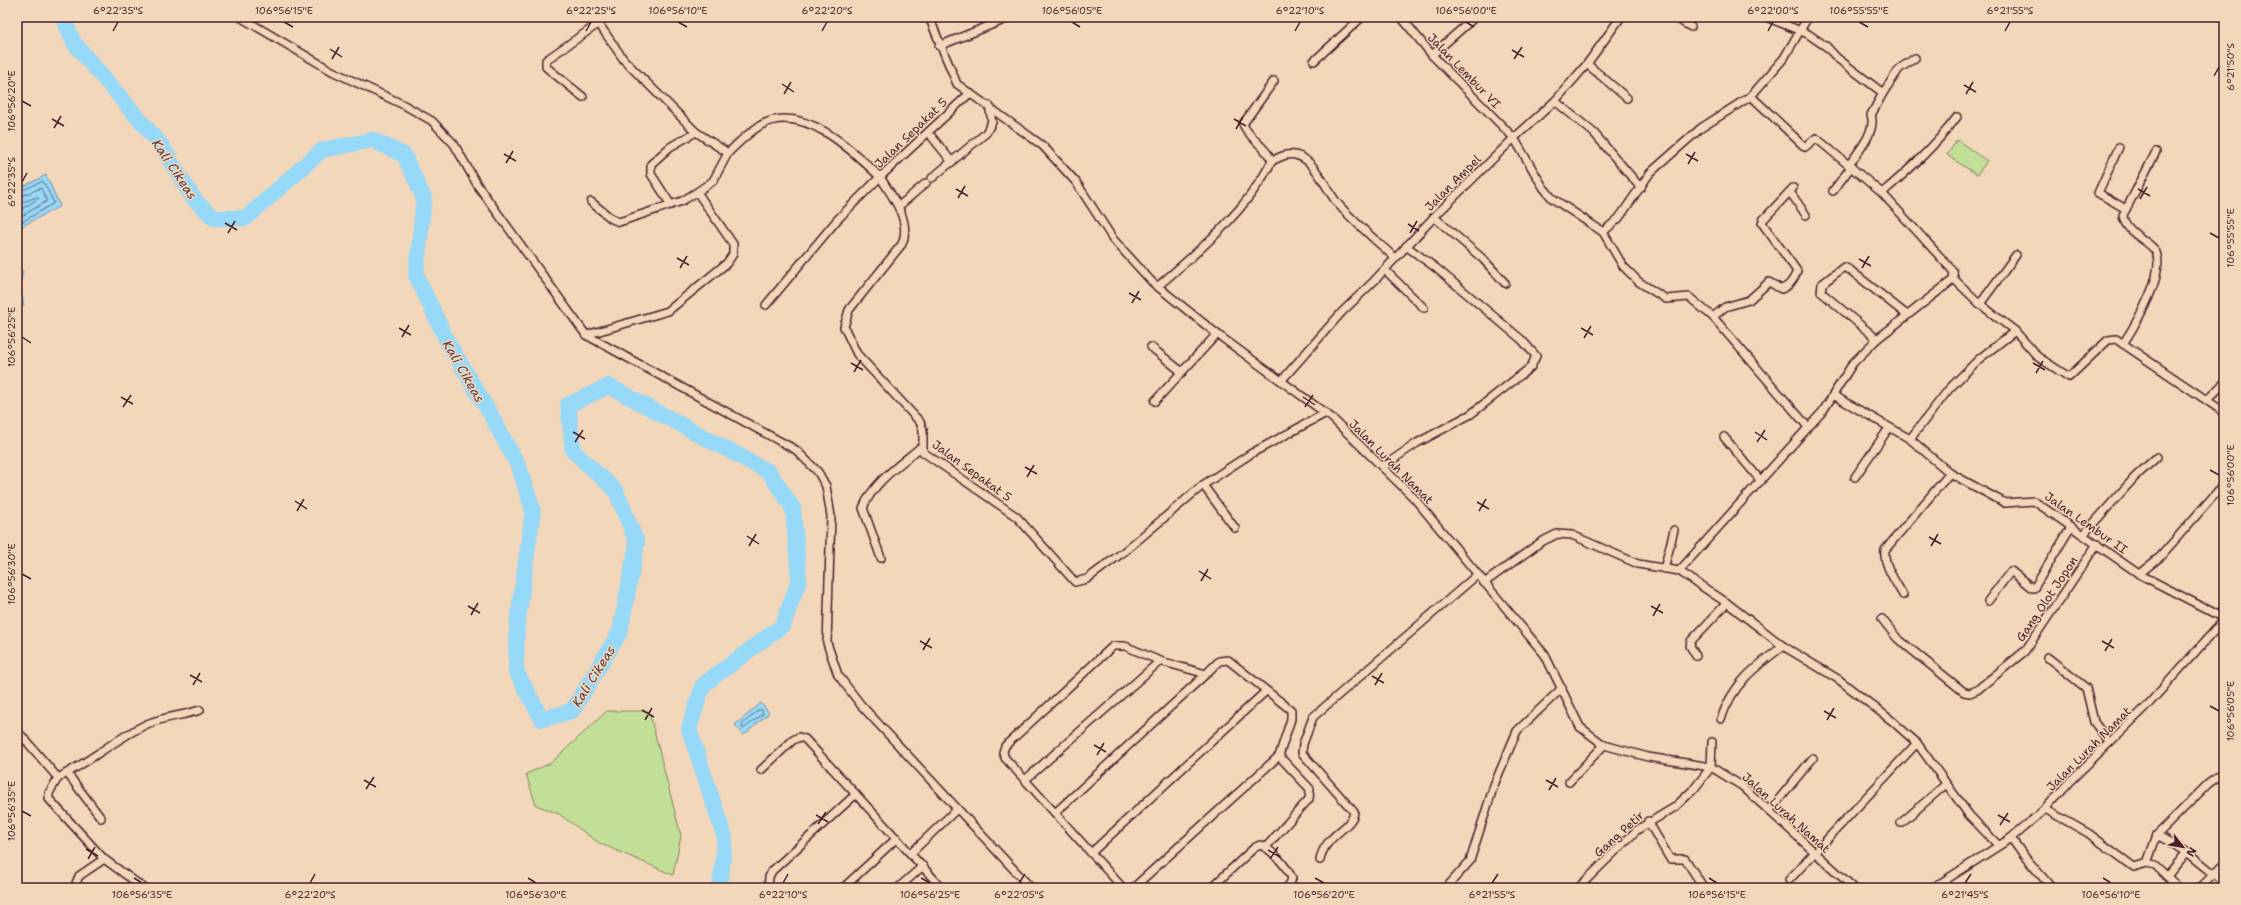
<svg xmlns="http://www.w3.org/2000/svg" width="2241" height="905" viewBox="0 0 2241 905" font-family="'Shantell Sans',sans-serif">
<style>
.green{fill:#c1df97;stroke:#867f61}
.water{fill:#95d8f7;stroke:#778ea5}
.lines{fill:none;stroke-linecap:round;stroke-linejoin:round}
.shore{stroke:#68697d;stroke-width:1}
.river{stroke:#95d8f7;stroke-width:16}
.minor-casing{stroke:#4a1f2b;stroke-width:10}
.minor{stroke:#f3d7ba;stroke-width:7}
.ticks{fill:none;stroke:#4a1f2b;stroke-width:1.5}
.labels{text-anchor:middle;stroke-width:3;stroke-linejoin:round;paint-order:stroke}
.street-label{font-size:12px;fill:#4a1f2b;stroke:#f3d7ba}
.water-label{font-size:13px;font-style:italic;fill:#553b4a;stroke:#f3d7ba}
.neatline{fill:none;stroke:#4a1f2b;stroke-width:1.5}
.ticks-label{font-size:10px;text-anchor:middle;fill:#4a1f2b}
</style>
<rect width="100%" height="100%" fill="#f3d7ba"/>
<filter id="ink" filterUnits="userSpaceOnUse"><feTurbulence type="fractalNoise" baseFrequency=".025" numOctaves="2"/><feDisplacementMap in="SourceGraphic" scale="8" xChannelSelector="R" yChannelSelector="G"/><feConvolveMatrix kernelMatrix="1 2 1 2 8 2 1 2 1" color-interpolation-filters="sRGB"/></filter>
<g filter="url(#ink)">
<g class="green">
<path d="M1957,140L1987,161L1977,175L1947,155Z"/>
<path d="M607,711H649L681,836L673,875L599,843L559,814L536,805L526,774L551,763Z"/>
</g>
<g class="water">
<path d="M46,175L60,206L17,229V190Z"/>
<path d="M17,268L23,271L20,285L24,306L17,309Z"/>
<path d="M761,703L769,713L744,735L735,725Z"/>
</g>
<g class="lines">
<g class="shore">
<path d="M17,193L43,181L54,203L17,225"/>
<path d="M17,198L41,188L47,201L17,219"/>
<path d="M17,204L37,197L39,198L17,212"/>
<path d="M759,710H762L763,714L743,729L742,725Z"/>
</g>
<path class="river" d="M63,17L74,43L161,145L193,198L214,218H246L322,150L373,140L404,155L424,198L416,275L447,341L488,410L519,467L533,510L517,627L516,671L542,719L572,711L620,632L637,543L616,491L573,451L568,405L609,386L769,472L793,508L799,580L783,625L703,685L689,729L725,838L720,888"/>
<defs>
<g id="minor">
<path d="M240,17L332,71L404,105L432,121L454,144L478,186L586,335L796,450L818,472L826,486L831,516L827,643L838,675L861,705L1031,888"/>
<path d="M594,17L624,60L696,132L728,153C738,143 749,132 761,125C803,102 852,150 880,177L837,220L766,305"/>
<path d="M929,17L957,84L1043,146L1076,182L1113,239L1152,282L1217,334L1332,418L1414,498L1545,655L1580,727L1604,745L1648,757L1711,767L1742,786L1854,888"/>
<path d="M1401,17L1432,55L1514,138L1543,187L1552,198L1603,232L1623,266L1639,282L1666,299L1689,297L1713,317L1808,427"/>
<path d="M1674,17L1691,27"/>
<path d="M1766,17L1808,34L1827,47L1837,58L1883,93L1871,115C1877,131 1857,153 1849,165"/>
<path d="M939,46L1011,17"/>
<path d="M1432,55L1475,17"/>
<path d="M1314,61L1362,17"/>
<path d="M1587,64L1627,98"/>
<path d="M970,93L880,177C892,196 912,221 902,244L849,310L844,327L857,354L920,422L923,430V452L1017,517L1075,582L1087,579L1126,550L1203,485L1252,453L1326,413"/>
<path d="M1883,93L1899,69L1915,58"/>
<path d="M1751,96L1805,147L1816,138L1882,193L1953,271L1954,279L1980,304L2015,331L2038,357L2069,377L2108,340L2116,339L2224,412"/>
<path d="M583,97L546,67V60L598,24"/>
<path d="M1555,101L1594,133L1641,188"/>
<path d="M932,137L952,162"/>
<path d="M2119,147L2098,193L2126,209"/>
<path d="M1272,161C1276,159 1281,156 1286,155C1313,149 1326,192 1339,205C1356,224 1377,241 1395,258"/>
<path d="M932,178L986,133L992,122L989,105"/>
<path d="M1833,191L1851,167"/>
<path d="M1790,192L1806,215"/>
<path d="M1882,193C1910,169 1935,146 1957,117"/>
<path d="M591,202L612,219L619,222L682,201L697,192"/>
<path d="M671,205L651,174V164L670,147L696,132"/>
<path d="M899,206L926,183"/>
<path d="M1434,217L1483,259L1505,283"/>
<path d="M1603,232L1619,218L1650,173L1701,128L1751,96L1784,58L1808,17"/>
<path d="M1385,270L1424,308"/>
<path d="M1157,287C1201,249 1245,213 1272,161C1266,146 1249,139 1243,124L1274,81"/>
<path d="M1980,304L2016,255"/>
<path d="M1713,317L1725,307L1749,300L1769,282L1781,289C1790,287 1794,279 1797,271L1762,223L1763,220L1793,188"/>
<path d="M586,335L668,311L727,263L733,254V244L697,192L713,181L728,153"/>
<path d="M1877,339L1821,292L1822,284L1844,267L1850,270L1907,315"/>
<path d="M2123,344C2134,327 2171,267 2153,248C2143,238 2124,230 2123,215L2156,152"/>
<path d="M1151,347L1182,372"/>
<path d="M1282,380L1342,312L1374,281L1434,217L1514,138L1555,101L1587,64L1621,17"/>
<path d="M1833,395L1910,439L1950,473L2005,503L2034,501L2139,574L2224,618"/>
<path d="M2208,399L2224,383"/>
<path d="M1155,401L1217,334"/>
<path d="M1724,437L1761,481"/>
<path d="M1910,439L1949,389L1979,359L2015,331"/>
<path d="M1382,467L1417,443L1471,414L1531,367L1536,356L1522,340L1436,268L1406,246"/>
<path d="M1855,477L1889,428"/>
<path d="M1203,485L1235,528"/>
<path d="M2083,535L2135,477L2157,457"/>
<path d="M881,558L863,508C874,481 901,464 922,446"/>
<path d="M1664,569L1674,530"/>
<path d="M1679,571L1727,603L1783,646L1838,679L1891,720L1917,743L1969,815L1998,845"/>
<path d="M2139,574L2160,557L2224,484"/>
<path d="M1484,583L1541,542L1557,534L1572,535L1638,564L1679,571L1823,411L1853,363L1877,339L1954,279"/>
<path d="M1903,595C1896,582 1883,565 1885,550L1950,473"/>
<path d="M1988,601L2011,571L2032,588H2034L2071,527"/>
<path d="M1882,619L1897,638L1964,692L1970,693L1977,690L2025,651L2097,544"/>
<path d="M1696,656L1690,646L1691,641L1727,603"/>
<path d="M2047,657L2086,688L2094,722L2109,742"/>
<path d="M1721,719C1733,683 1754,668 1783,646"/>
<path d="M17,741L22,736L58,778L49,793V799L104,859L144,888"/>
<path d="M761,770L793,740L799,737L805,739L942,888"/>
<path d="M67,773L101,818"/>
<path d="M58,778C89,762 115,739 147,724C163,717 182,716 200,710"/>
<path d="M1025,780L1160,661"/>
<path d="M1569,782L1604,745"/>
<path d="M2045,809L2088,833L2134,867L2147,863L2155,865L2179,888"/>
<path d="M1769,811L1813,758"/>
<path d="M1055,813L1206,674"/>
<path d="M1648,821L1670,859H1685L1704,888"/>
<path d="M1901,823L1946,784"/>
<path d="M2157,835L2187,852L2224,882"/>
<path d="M2011,838L2024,856L2052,888"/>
<path d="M1266,847L1309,799L1310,789L1279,756"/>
<path d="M911,853L957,809"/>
<path d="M1091,853L1266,691"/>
<path d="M1320,860C1324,835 1353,828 1354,812L1302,753L1303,744L1313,717L1477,575"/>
<path d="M2147,863L2157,835L2208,784L2224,772"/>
<path d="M2167,876L2187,852"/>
<path d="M1789,880L1917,743"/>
<path d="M74,888L79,876L104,859"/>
<path d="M768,888L769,877L772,871L856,794"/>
<path d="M843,888L897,838"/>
<path d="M898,888L923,866"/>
<path d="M1123,888L1005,758L1003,752L1005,746L1113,646H1125L1160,661L1206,674L1219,661L1228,660L1291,710V719L1279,756L1133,888"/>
<path d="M1211,888L1254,848L1260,845C1272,849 1286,866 1292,878L1290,884L1286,888"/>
<path d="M1446,888L1470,861L1494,785L1517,731L1562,688"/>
<path d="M1578,888L1637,830L1675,807L1694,789L1711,767L1712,742"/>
<path d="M1933,888L2011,838L2045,809L2069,782L2145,708L2224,620"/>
<path d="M2200,888L2224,864"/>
</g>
</defs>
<use href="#minor" class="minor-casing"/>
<use href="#minor" class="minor"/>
</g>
</g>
<path class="ticks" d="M284,22L293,27M678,22L687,27M1072,22L1080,27M1466,22L1474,27M1859,22L1868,27M113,31L118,22M586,31L591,22M822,31L827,22M1295,31L1300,22M1768,31L1773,22M2005,31L2010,22M330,49L342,57M1512,50L1524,57M332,59L339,47M1514,59L1522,47M2214,76L2219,67M782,84L794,92M1964,85L1976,92M784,94L791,82M1966,94L1973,82M22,101L31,106M52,119L64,126M1234,119L1246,126M54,128L61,116M1236,129L1243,117M504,154L516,161M1686,154L1698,161M506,163L513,151M1688,164L1695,152M22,182L27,173M956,189L968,196M2138,189L2150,196M958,198L965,186M2140,199L2147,187M225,223L237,230M1408,224L1419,231M228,233L235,221M1410,233L1417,221M2210,233L2219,238M677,258L689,265M1859,259L1871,266M680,268L687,256M1862,268L1869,256M1129,293L1141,300M1132,303L1139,291M399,328L411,335M1581,328L1593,335M22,337L31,343M402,337L409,325M1584,338L1591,326M851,363L863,370M2033,363L2045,370M854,372L861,360M2036,373L2043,361M121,397L133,404M1303,397L1315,405M123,407L131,395M1305,407L1313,395M573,432L585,439M1755,432L1767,440M575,442L583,430M1757,442L1765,430M1025,467L1037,474M2210,470L2219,475M1027,477L1034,465M295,501L307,509M1477,502L1489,509M297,511L304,499M1479,511L1486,499M747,536L759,544M1929,537L1941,544M749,546L756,534M1931,546L1938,534M1199,571L1211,579M22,574L31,579M1201,581L1208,569M468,606L480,613M1651,606L1663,613M471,615L478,603M1653,616L1660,604M920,641L932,648M2102,641L2114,648M923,650L930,638M2105,651L2112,639M190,675L202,682M1372,676L1384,683M193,685L200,673M1375,685L1382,673M2210,706L2219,711M642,710L654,717M1824,711L1836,718M645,720L652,708M1827,720L1834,708M1094,745L1106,752M1097,755L1104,743M364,780L376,787M1546,780L1558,787M366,789L374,777M1549,790L1556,778M22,811L31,816M816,815L828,822M1998,815L2010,822M818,824L826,812M2000,825L2008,813M86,849L98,856M1268,850L1280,857M88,859L95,847M1270,859L1278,847M134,878L142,883M528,878L536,883M921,878L930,883M1315,878L1324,883M1709,878L1717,883M2103,878L2111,883M310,883L315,874M783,883L788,874M1019,883L1025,874M1492,883L1498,874M1965,883L1971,874"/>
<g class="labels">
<g class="street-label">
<text transform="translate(1464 71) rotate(46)" y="4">Jalan Lembur VI</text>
<text transform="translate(911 133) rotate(-44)" y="4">Jalan Sepakat 5</text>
<text transform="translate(1453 183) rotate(-45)" y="4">Jalan Ampel</text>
<text transform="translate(1391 462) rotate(45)" y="4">Jalan Lurah Namat</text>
<text transform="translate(972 471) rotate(36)" y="4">Jalan Sepakat 5</text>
<text transform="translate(2086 523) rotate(35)" y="4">Jalan Lembur II</text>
<text transform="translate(2047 599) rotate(-56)" y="4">Gang Olot Jopon</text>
<text transform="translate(2089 749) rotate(-45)" y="4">Jalan Lurah Namat</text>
<text transform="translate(1786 813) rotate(42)" y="4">Jalan Lurah Namat</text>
<text transform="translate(1619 834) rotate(-42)" y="4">Gang Petir</text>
</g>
<g class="water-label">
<text transform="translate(175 169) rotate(56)" y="5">Kali Cikeas</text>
<text transform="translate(464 371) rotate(60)" y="5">Kali Cikeas</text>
<text transform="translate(593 676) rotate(-58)" y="5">Kali Cikeas</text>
</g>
</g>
<rect width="2241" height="905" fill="none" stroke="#f3d7ba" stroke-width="44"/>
<g transform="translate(2183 847) rotate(121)" stroke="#f3d7ba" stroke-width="3" paint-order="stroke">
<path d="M0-3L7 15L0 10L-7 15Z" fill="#4a1f2b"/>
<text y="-6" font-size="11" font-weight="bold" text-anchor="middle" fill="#4a1f2b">N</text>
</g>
<rect x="22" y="22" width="2197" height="861" class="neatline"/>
<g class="ticks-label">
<text x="118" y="14">6°22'35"S</text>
<text x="284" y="14">106°56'15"E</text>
<text x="591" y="14">6°22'25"S</text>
<text x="678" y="14">106°56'10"E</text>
<text x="827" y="14">6°22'20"S</text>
<text x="1072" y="14">106°56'05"E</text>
<text x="1300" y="14">6°22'10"S</text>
<text x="1466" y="14">106°56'00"E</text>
<text x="1773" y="14">6°22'00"S</text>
<text x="1859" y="14">106°55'55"E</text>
<text x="2010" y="14">6°21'55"S</text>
<text transform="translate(2230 67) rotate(-90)" y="4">6°21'50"S</text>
<text transform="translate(11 101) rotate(-90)" y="4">106°56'20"E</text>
<text transform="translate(11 182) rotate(-90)" y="4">6°22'35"S</text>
<text transform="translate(2230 238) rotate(-90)" y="4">106°55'55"E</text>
<text transform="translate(11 337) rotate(-90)" y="4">106°56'25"E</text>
<text transform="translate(2230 475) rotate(-90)" y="4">106°56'00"E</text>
<text transform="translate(11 574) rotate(-90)" y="4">106°56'30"E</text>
<text transform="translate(2230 711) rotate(-90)" y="4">106°56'05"E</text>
<text transform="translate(11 811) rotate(-90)" y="4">106°56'35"E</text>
<text x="142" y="898">106°56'35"E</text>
<text x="310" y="898">6°22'20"S</text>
<text x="536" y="898">106°56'30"E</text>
<text x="783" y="898">6°22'10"S</text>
<text x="930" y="898">106°56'25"E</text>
<text x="1019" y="898">6°22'05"S</text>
<text x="1324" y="898">106°56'20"E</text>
<text x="1492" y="898">6°21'55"S</text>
<text x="1717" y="898">106°56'15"E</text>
<text x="1965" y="898">6°21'45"S</text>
<text x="2111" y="898">106°56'10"E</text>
</g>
</svg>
